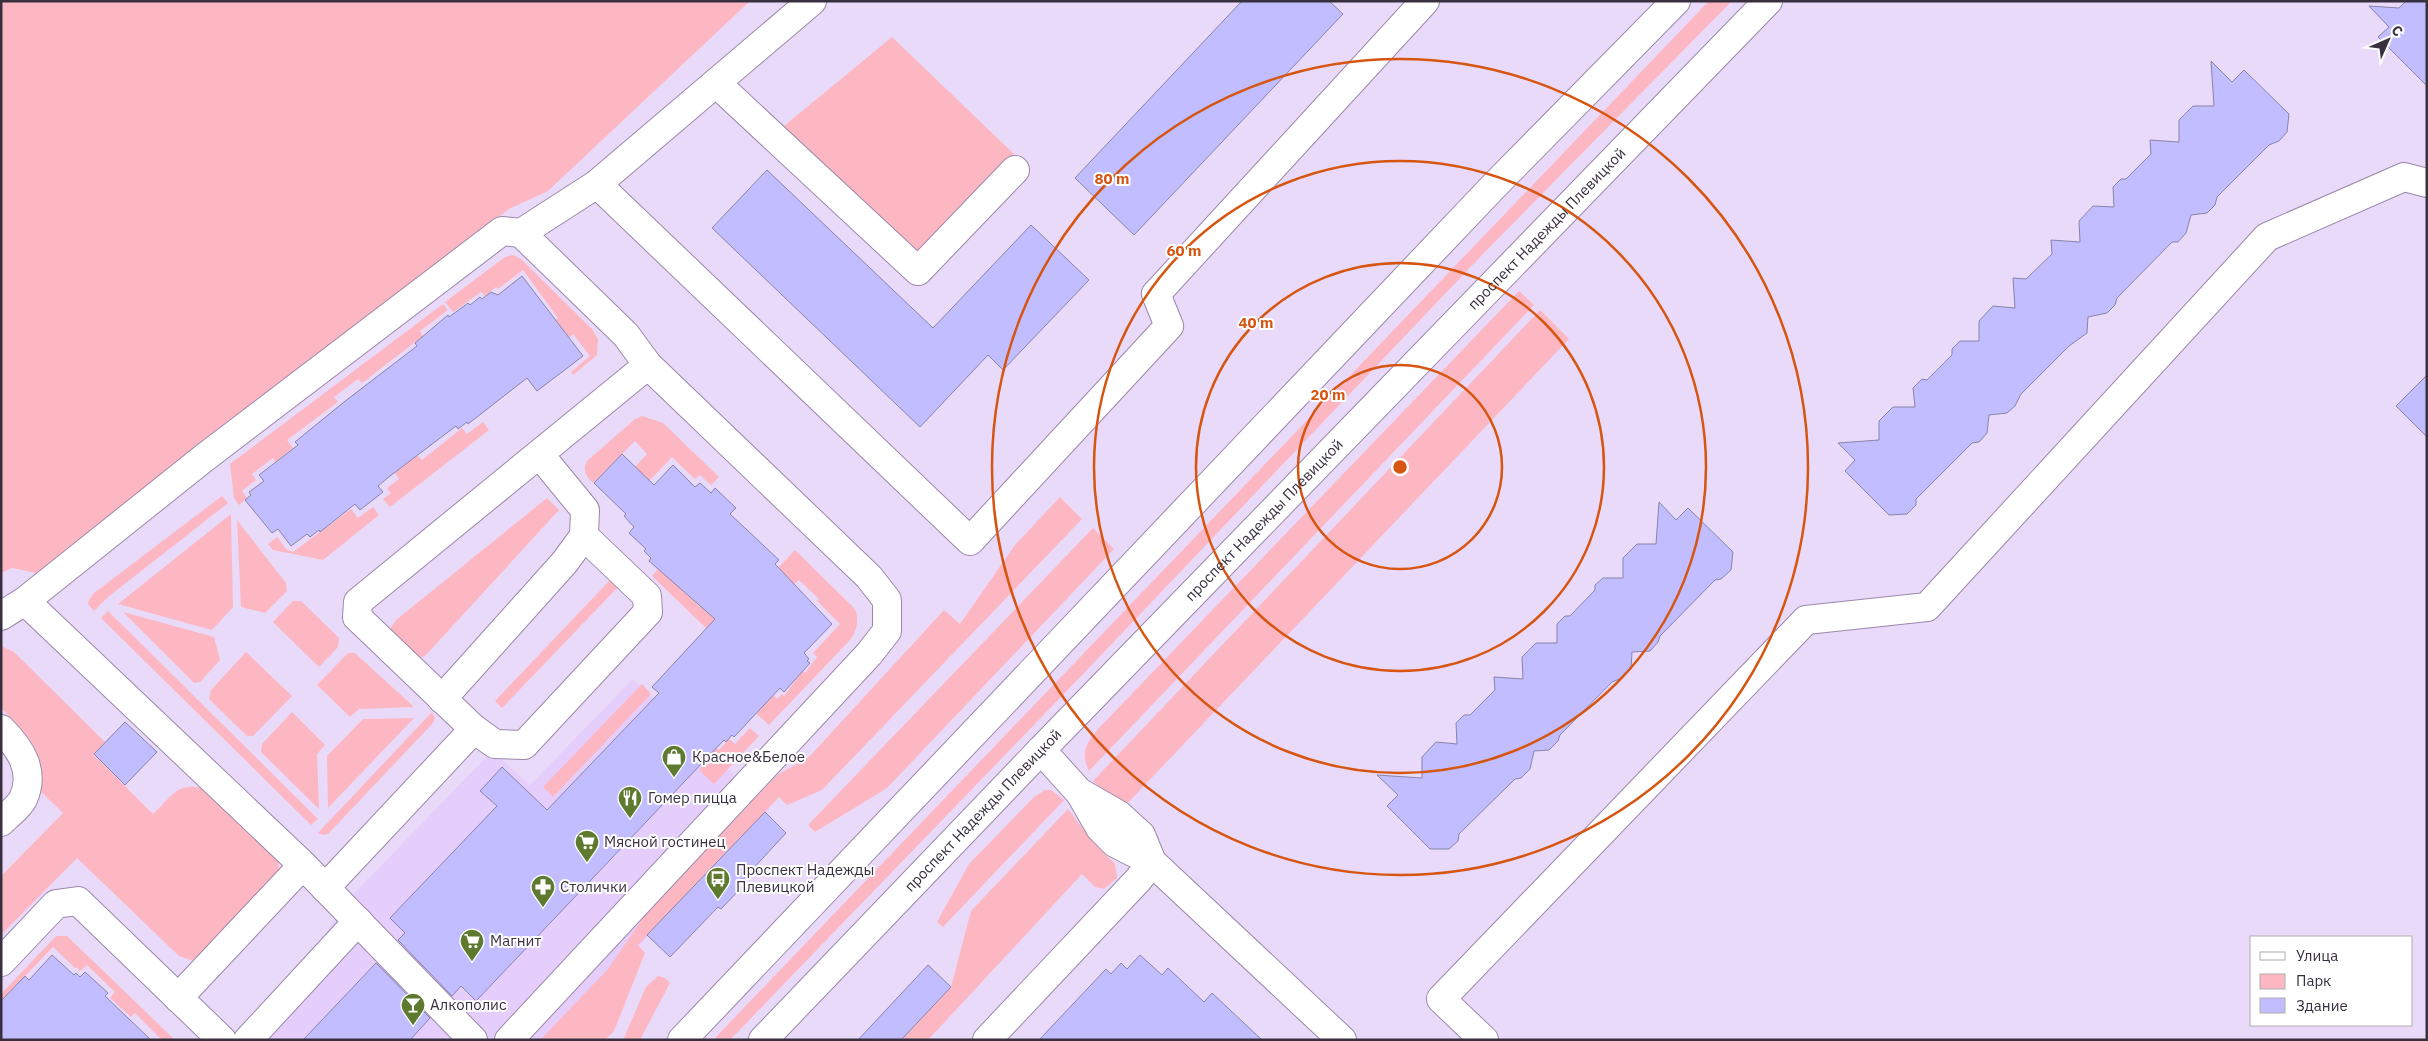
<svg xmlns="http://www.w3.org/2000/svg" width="2428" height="1041" viewBox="0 0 2428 1041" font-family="'IBM Plex Sans',sans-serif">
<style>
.built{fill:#e5cefc}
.green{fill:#fdb7c3}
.building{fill:#c2bdff;stroke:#8784aa}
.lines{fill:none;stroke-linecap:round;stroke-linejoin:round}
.minor-casing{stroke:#9a88ab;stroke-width:30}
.major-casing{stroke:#9a88ab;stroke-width:30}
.minor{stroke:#fff;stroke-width:28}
.major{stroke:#fff;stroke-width:28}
.ring{fill:none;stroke:#d65511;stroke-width:2.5}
.labels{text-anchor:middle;stroke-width:4;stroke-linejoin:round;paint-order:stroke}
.street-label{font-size:15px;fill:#38303f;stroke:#fff}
.poi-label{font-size:15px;fill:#38303f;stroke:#fff;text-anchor:start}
.centre{fill:#d65511;stroke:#fff;stroke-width:2.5}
.ring-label{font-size:15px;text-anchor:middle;font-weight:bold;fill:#d65511;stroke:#fff;stroke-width:4;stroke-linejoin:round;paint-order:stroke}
</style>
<rect width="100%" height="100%" fill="#eadaf9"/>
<path class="built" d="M633,679L770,809L549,1040H263L342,906L492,751L530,785Z"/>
<g class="green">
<path d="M1,1H750L548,191L509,209L224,424L36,573L12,568L1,573Z"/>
<path d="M1709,1H1732L1482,255L1085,672L730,1040H713Z"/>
<path d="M892,37L1014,154L915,253L784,126Z"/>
<path d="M513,255L521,259L592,329L598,339L597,355L573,375L571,372L590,356L573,334L567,339L553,322L558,318L523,270L498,289L496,287L485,296L481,292L453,312L445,302L505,257Z"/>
<path d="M1519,291L1534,305L1089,771C1080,752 1086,744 1098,729Z"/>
<path d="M443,304L448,310L420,331L423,336L362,383L358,379L334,397L338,402L287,440L293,448L275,462L273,458L252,474L256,480L242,491L247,498L239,505L234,498L230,464Z"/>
<path d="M1540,310L1569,339L1122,809L1093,781Z"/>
<path d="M642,416L663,423L719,477L711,485L700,475L695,479L672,457L649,481L635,467L647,454L635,441L593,483C586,476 582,470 587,461L635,419Z"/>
<path d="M483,422L489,430L390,507L383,499L391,493L387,488L399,479L395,473L417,455L422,460L462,428L467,434Z"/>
<path d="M222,496L228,503L108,597L94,611L88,604L89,600L94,593Z"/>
<path d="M1060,497L1082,519L822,790L787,805L779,797L638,945L645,953L614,1031L605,1040H540L608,969L646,914L777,775L809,757L944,610L960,624L1015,545Z"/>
<path d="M547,498L559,510L425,656L417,659L391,635V627L396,620Z"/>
<path d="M373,507L379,515L323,560L273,550L268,544L277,537L287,550L293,552L351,509L358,518Z"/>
<path d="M231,514L233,607L212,630L118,604Z"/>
<path d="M237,520L286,583L287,591L265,613L241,607Z"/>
<path d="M1093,528L1114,549L887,788L815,832L808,825Z"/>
<path d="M795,550L854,608C860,618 857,631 850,640L769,725L756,713L773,695L777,699L782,694L784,696L803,671L805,673L817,657L813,653L840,624L817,601L819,599L799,580L793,585L777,569Z"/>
<path d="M659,568L700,607L705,602L728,608L707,629L652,576Z"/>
<path d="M612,578L619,586L502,708L495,701Z"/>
<path d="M293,601H301L339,638L338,647L319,667L273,622Z"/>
<path d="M108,611L318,819L311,825L101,618Z"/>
<path d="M123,612L214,637L220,660L200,682L194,683Z"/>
<path d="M1,646L14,652L106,743L94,755L153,814C173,796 176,781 207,789L278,860L279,870L277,875L197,958L191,960L179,956L77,858L1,935V876L63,813L39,790C44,749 28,735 1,708Z"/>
<path d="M246,652L292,696L253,736H247L209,699L211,690Z"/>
<path d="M348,653H355L414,707L359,709L350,717L317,685Z"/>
<path d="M642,684L651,694L553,797L543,787Z"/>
<path d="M292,712L325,745L317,754L319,809L261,752L262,744Z"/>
<path d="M432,712L435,718L433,723L328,834L323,835L318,833Z"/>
<path d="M414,718L328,808L327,756L363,719Z"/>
<path d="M750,728L759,736L714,784L699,770L713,754L708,749L713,744L719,750L729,739L735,744Z"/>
<path d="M1045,790H1051L1064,800L943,927L937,922L969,864L1034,797Z"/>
<path d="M1068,809L1092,841L1115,864L1117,878L1104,889L1095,887L1082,874L928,1040H901L951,987L971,911Z"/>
<path d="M56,936H67L175,1040H162L135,1013L131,1017L110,998L115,992L87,965L80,971L76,967L75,968L53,947L1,1001V994Z"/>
<path d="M658,976L665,978L670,983L640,1040H623L646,987Z"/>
</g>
<g class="building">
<path d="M1242,1H1329L1343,14L1134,235L1075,178Z"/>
<path d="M2406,1H2427V86L2378,37L2389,27L2369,6L2399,8Z"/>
<path d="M2211,61L2232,82L2244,70L2289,114L2287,132L2279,141L2269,145L2217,197L2215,205L2207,213L2191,215L2186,233L2178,242H2172L2117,298L2115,305L2107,313L2088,317L2087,333L2069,346L2021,394L2015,406L2007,413L1989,415L1987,433L1979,442L1972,443L1916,499V505L1907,514L1889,515L1845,471L1855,460L1838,443L1879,440V421L1893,407H1915L1913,388L1922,379L1927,380L1952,355V349L1960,341H1979V321L1993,306L2015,308L2013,278L2026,279L2052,254L2051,240L2080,242L2079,221L2093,206L2114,207L2113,187L2121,179H2126L2151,154L2150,140L2179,142V120L2193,106H2214Z"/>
<path d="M767,170L933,328L1031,225L1089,280L1003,370L988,355L920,427L712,228Z"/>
<path d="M522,276L583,356L537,391L527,378L468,424L467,422L458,429L456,426L390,476L378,486L383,492L360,510L355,504L320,532L319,530L310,537L307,534L291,546L278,529L272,533L245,500L251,495L249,492L264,481L259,475L298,445L295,442L344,402L417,346L415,343L448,315L449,317L468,303L470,305L480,297L482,299L491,292L498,295Z"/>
<path d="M2427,375V437L2396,406Z"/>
<path d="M622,454L654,485L673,465L695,487L700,483L711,493L715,488L736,508L730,514L779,560L775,564L832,624L804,653L809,659L807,661L810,663L784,692L780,688L734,737L732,735L726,742L724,740L476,1001L461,986L452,996L398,940L405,933L390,918L497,806L480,791L502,767L547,810L659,693L652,687L715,619L649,561L651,558L644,551L646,549L629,533L634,527L624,516L626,514L594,483Z"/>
<path d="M1659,502L1676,520L1688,508L1733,552L1731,570L1721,579L1715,580L1660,636L1658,642L1650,651L1632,652L1631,669L1622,678L1612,682L1560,735L1558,741L1549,750L1534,751L1530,769L1521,778L1515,779L1459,834L1458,841L1449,849H1430L1387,806L1398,795L1377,775L1422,778V757L1436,742L1457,744L1456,723L1464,715H1470L1495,690L1494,677L1523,679L1522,657L1536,643H1557V624L1565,616H1570L1595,590V585L1603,578H1623V558L1637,544H1656Z"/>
<path d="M125,722L157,752L125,785L94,754Z"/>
<path d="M765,812L786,833L738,885L741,888L721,909L718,907L670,957L647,935Z"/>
<path d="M52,955L74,975L76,973L80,977L85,972L108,993L105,996L151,1040H1V1001L25,976L29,980Z"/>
<path d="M1140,955L1162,975L1168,968L1204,1002L1212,993L1262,1040H1039L1106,969L1111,974L1121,963L1127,969Z"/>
<path d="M376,963L430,1018L410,1040H303Z"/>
<path d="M928,965L951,987L901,1040H858Z"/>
</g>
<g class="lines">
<defs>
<g id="minor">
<path d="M716,83L918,271L1015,170"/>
<path d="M597,184L812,1"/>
<path d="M521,233L597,184L970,541L1169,326L1156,294L1425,1"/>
<path d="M25,601L303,865L473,1040"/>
<path d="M1,616L25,601L204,458L502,231L521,233L626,335L648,365L869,577L887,600V631L869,654L509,1040"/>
<path d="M442,699L564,563L584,536"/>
<path d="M1,729C20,748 36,771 23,799C19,807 8,815 1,822"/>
<path d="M474,729L357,617L358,602L648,365"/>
<path d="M1041,750L1079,792L1119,815L1141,835L1152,862L1342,1040"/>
<path d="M325,888L474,729L495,744L524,745L648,612L647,596L584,536L585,510L540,455"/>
<path d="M1,962L56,904L78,901L222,1040"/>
<path d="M178,998L303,865"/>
<path d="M248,1040L358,921"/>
<path d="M987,1040L1138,880L1152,862L1115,843L1100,828L1080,793"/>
<path d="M1484,1040L1441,999L1806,620L1927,607L2267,237L2404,177L2427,183"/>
</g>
<g id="major">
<path d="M682,1040L1492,188L1676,1"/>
<path id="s1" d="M763,1040L1041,750L1768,1"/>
</g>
</defs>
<use href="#minor" class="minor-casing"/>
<use href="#major" class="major-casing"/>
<use href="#minor" class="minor"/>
<use href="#major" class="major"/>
</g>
<g class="ring">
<circle cx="1400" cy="467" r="102"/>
<circle cx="1400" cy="467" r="204"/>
<circle cx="1400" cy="467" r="306"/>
<circle cx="1400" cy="467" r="408"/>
</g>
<defs>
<symbol id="shop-pin" viewBox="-11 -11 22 30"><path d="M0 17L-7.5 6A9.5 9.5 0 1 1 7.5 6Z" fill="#5d7a2f" stroke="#fff"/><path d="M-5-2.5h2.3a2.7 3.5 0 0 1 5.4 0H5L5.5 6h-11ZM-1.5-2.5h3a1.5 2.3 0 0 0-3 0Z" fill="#fff"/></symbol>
<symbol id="restaurant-pin" viewBox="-11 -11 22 30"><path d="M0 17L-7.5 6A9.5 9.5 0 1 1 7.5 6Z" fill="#5d7a2f" stroke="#fff"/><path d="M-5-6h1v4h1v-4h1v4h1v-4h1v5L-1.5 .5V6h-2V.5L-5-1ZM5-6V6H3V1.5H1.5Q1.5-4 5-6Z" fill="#fff"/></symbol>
<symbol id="supermarket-pin" viewBox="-11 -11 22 30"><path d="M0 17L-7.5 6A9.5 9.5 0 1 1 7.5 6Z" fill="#5d7a2f" stroke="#fff"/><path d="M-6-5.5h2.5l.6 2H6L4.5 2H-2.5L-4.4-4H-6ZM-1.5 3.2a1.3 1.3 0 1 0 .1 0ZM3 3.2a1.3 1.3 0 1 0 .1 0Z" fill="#fff"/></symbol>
<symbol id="bus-pin" viewBox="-11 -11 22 30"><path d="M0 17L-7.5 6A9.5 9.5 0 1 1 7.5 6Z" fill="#5d7a2f" stroke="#fff"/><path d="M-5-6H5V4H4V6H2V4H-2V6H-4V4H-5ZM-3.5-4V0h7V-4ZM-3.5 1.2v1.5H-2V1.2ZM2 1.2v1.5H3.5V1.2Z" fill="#fff"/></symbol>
<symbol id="pharmacy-pin" viewBox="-11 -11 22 30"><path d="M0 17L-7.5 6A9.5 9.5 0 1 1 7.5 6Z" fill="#5d7a2f" stroke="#fff"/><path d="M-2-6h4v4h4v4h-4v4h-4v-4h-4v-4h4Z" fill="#fff"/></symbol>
<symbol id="bar-pin" viewBox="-11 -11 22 30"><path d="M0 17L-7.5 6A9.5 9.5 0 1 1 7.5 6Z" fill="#5d7a2f" stroke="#fff"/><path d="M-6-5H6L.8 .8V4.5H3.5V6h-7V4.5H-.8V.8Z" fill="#fff"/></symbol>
</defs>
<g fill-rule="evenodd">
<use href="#shop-pin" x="660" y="743" width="28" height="38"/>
<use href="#restaurant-pin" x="616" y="784" width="28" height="38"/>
<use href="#supermarket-pin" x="573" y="828" width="28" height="38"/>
<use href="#bus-pin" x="704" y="865" width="28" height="38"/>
<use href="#pharmacy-pin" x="529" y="873" width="28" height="38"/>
<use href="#supermarket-pin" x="458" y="927" width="28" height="38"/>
<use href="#bar-pin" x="399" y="991" width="28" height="38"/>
</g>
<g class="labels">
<g class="street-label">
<text dy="5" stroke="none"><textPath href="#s1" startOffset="1128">проспект Надежды Плевицкой</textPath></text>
<text dy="5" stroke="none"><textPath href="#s1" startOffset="722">проспект Надежды Плевицкой</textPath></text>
<text dy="5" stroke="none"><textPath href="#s1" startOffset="318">проспект Надежды Плевицкой</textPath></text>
</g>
<g class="poi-label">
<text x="692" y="762">Красное&amp;Белое</text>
<text x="648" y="803">Гомер пицца</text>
<text x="604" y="847">Мясной гостинец</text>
<text x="736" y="875">Проспект Надежды<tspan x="736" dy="17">Плевицкой</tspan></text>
<text x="560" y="892">Столички</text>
<text x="490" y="946">Магнит</text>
<text x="430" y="1010">Алкополис</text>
</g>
</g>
<circle cx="1400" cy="467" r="8" class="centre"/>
<g class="ring-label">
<text x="1112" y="184">80 m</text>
<text x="1184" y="256">60 m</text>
<text x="1256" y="328">40 m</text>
<text x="1328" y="400">20 m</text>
</g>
<rect width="2428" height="1041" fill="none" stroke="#38303f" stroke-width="5"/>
<rect x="2250" y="936" width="162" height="90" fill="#ffffff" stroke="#afacb2"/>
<rect x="2260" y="952" width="25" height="8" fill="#ffffff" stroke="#afacb2"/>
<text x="2296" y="961" font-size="15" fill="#38303f">Улица</text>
<rect x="2260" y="974" width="25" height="15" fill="#fdb7c3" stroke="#afacb2"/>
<text x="2296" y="986" font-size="15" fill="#38303f">Парк</text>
<rect x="2260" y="998" width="25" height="15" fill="#c2bdff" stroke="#afacb2"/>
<text x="2296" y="1011" font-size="15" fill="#38303f">Здание</text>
<g transform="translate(2388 40) rotate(45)" stroke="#ffffff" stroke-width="4" paint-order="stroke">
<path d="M0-4L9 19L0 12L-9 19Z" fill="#38303f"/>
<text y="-8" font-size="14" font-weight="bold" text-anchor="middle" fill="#38303f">С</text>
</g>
</svg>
